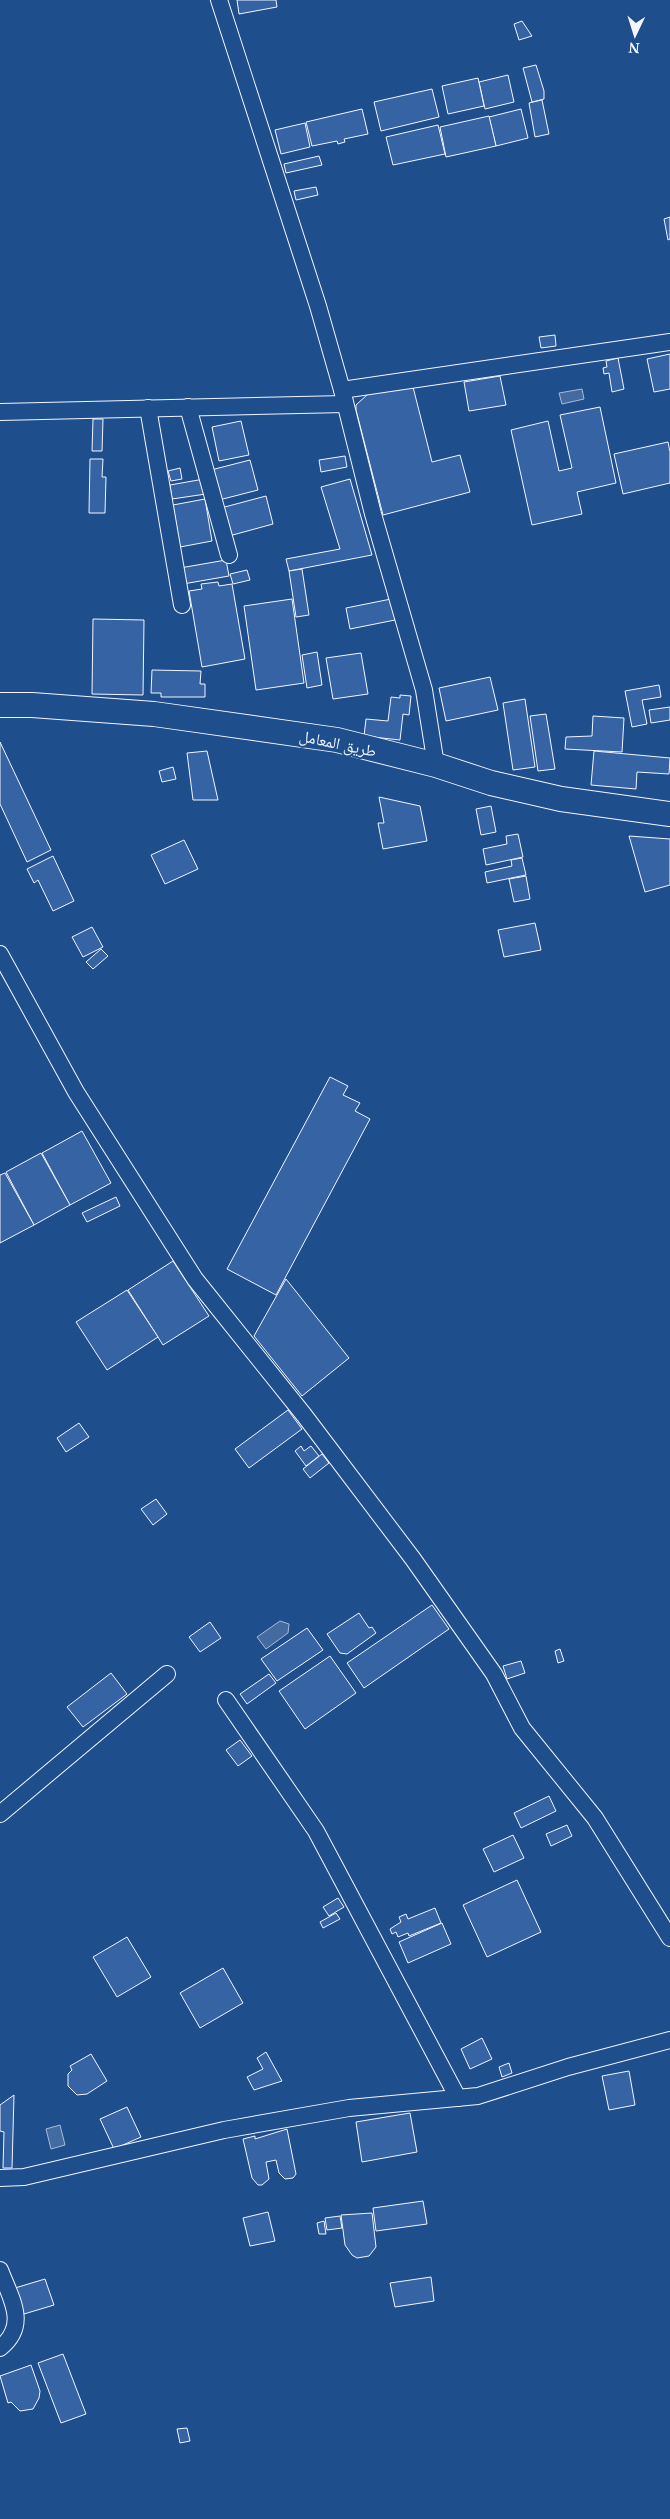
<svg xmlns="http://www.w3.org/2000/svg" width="670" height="2519" viewBox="0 0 670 2519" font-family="'Noto Serif','Noto Naskh Arabic',serif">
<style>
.water{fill:#446ba0;stroke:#a8bbd7}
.building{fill:#3563a3;stroke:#f2f6ff}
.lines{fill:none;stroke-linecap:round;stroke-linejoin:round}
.minor-casing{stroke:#f2f6ff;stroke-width:18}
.secondary-casing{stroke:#f2f6ff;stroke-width:26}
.minor{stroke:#1f4e8c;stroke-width:16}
.secondary{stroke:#1f4e8c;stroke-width:24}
.labels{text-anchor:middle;stroke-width:4;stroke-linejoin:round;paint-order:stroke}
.street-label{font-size:16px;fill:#f2f6ff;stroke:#1f4e8c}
</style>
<rect width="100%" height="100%" fill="#1f4e8c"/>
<g class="water">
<path d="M582,389L584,399L562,404L559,393Z"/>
<path d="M280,1621L289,1624L288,1633L266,1649L257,1637Z"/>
<path d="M60,2125L65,2145L51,2149L46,2129Z"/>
</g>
<g class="building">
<path d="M237,0H276L277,7L239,14Z"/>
<path d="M522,21L532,36L519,40L514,24Z"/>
<path d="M536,65L544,91V99L532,102L523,68Z"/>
<path d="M508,75L514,102L485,109L479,82Z"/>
<path d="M478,78L484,106L448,114L442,86Z"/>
<path d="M432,89L439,117L381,131L374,102Z"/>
<path d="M542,100L549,134L535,137L529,103Z"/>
<path d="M362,109L368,134L344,139L345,142L338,144L337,141L312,146L306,122Z"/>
<path d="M521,109L528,138L496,146L489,117Z"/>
<path d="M489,116L496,146L446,157L440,127Z"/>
<path d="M305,123L310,147L281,154L275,130Z"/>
<path d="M438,125L445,154L393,165L386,137Z"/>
<path d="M319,156L322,165L286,173L284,164Z"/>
<path d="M316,187L318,195L296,200L294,191Z"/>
<path d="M670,217V239L668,240L664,219Z"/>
<path d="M555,335L556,346L541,348L539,337Z"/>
<path d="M670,354V389L654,392L647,359Z"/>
<path d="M618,358L624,389L612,392L609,373L604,374L603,368L607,367L606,361Z"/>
<path d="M500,376L506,405L469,411L464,382Z"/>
<path d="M413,387L432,462L460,455L470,492L383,515L356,410V405L368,394Z"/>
<path d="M600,407L616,483L577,492L582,514L532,525L511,430L548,421L559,471L572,468L560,415Z"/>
<path d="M93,419H103L102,451H92Z"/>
<path d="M241,421L249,455L219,461L212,427Z"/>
<path d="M668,442L670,452V483L623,494L614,454Z"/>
<path d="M345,456L347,467L321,472L319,460Z"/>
<path d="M90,459H103L102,477H106L105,513H89Z"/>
<path d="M250,460L258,490L219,500L211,470Z"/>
<path d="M180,468L182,479L171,481L168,471Z"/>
<path d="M204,479L206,494L172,499L170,485Z"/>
<path d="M350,479L372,555L289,571L286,559L340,549L321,487Z"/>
<path d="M266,496L273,524L229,536L221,508Z"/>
<path d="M205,499L212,541L180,547L173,505Z"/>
<path d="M226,560L229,576L183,584L180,568Z"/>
<path d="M302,569L309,615L296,617L289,571Z"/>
<path d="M247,570L250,580L233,584L230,574Z"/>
<path d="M218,582L219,586L232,584L245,659L202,667L189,591L202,589L201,584Z"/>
<path d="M292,599L304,683L256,690L244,606Z"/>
<path d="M391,599L395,620L350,629L346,608Z"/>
<path d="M93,619L144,620L143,695L92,694Z"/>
<path d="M317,652L322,685L307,688L302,655Z"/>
<path d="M361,653L368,694L333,699L326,658Z"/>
<path d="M152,670L201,671L200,684H205V697H161V693H151Z"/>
<path d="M490,677L498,710L446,721L439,688Z"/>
<path d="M659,685L661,697L642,700L647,724L632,727L625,691Z"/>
<path d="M400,695L411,696L409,715L403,714L400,740L364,736L366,719L388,721L391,697L400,698Z"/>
<path d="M525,699L535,767L513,770L503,703Z"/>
<path d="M670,707V720L651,723L649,710Z"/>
<path d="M546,714L555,769L538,771L530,716Z"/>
<path d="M593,716L624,718L622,752L565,749L566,737L592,736Z"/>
<path d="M0,742L51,850L27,862L0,804Z"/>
<path d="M207,751L218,800H193L187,753Z"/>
<path d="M594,751L670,758L669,774L637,772L636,789L591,785Z"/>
<path d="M173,767L176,779L162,782L159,771Z"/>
<path d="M379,797L420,806L427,841L383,849L378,823H384Z"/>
<path d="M491,806L496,832L481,835L476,809Z"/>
<path d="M518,834L523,857L486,865L483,849L507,844L506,836Z"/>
<path d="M629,836L670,839V885L645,892Z"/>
<path d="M184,840L198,869L165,884L151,855Z"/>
<path d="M53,856L74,901L53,911L38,880L34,883L27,869Z"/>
<path d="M522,858L526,875L487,883L485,872L512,866L511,860Z"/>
<path d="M526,876L530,899L514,902L509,879Z"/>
<path d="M535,923L541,950L504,957L498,930Z"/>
<path d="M92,927L103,947L83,957L72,937Z"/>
<path d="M101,949L108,956L93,969L86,962Z"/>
<path d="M330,1077L348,1086L343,1095L360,1103L355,1111L370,1119L276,1295L227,1269Z"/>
<path d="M82,1131L111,1183L70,1205L42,1153Z"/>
<path d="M41,1153L70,1205L34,1225L6,1172Z"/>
<path d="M5,1173L34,1225L0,1243V1175Z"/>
<path d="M116,1197L120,1206L87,1222L82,1213Z"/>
<path d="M173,1261L209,1316L163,1345L128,1290Z"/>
<path d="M286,1279L349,1358L302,1396L254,1336Z"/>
<path d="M127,1290L158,1337L107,1370L76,1322Z"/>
<path d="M288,1410L302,1429L249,1468L235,1449Z"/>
<path d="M79,1423L89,1437L66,1452L57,1438Z"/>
<path d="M301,1446L304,1451L311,1446L319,1456L306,1466L295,1451Z"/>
<path d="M322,1454L329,1463L310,1478L303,1469Z"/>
<path d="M156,1499L167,1514L153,1525L141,1509Z"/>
<path d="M432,1605L449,1629L364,1688L347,1663Z"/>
<path d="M359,1613L369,1628L372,1627L376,1633L347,1654L340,1653L327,1634Z"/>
<path d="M210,1622L221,1638L200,1652L189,1637Z"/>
<path d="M307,1628L323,1650L277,1681L261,1659Z"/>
<path d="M560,1649L564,1661L558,1663L555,1651Z"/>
<path d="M330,1656L356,1693L305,1729L279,1691Z"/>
<path d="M521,1661L525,1673L507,1679L503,1666Z"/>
<path d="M111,1673L127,1694L83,1727L67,1707Z"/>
<path d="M269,1674L276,1683L247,1704L240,1694Z"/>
<path d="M240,1740L252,1756L238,1766L226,1750Z"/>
<path d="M549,1796L556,1811L521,1828L514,1813Z"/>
<path d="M567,1825L572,1836L551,1846L546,1834Z"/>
<path d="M513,1835L524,1858L494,1872L483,1849Z"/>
<path d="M517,1880L541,1932L487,1957L463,1905Z"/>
<path d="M338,1898L344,1907L329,1916L323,1907Z"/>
<path d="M435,1908L441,1923L409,1936L408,1933L398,1937L396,1932L392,1934L390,1929L401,1922L399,1917L406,1914L408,1919Z"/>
<path d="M336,1913L340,1919L323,1928L320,1922Z"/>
<path d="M442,1923L451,1944L408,1963L399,1942Z"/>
<path d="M127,1937L151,1977L117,1997L93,1957Z"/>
<path d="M223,1968L243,2003L200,2028L180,1993Z"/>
<path d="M482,2038L492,2059L470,2069L461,2049Z"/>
<path d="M266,2052L282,2081L254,2090L247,2077L263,2069L257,2058Z"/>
<path d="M91,2054L107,2081L87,2094L77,2095L68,2086V2074L72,2070L70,2066Z"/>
<path d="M509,2063L512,2073L502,2077L499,2067Z"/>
<path d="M629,2071L635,2105L609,2110L602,2076Z"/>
<path d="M14,2095L12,2168H3L4,2132L0,2131V2105Z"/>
<path d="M127,2107L141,2137L114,2149L100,2119Z"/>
<path d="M410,2113L417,2152L362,2162L356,2122Z"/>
<path d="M287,2129L296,2174L293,2178L285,2179L279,2173L276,2160L266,2162L269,2179L262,2185H258L252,2178L243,2139L255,2136V2139Z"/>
<path d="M423,2201L427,2224L376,2231L373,2208Z"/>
<path d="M268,2212L275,2241L250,2246L243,2218Z"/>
<path d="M372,2213L376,2247L369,2256L357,2258L352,2255L345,2245L341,2215Z"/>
<path d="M340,2216L342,2228L327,2230L325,2218Z"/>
<path d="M324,2221L326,2234H319L317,2223Z"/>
<path d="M431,2277L434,2301L395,2307L390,2283Z"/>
<path d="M45,2279L54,2305L24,2314L15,2288Z"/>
<path d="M63,2354L86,2414L61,2423L38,2363Z"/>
<path d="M31,2365L40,2391L39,2398L33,2409L20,2411L11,2402L8,2403L0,2376Z"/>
<path d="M187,2428L190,2441L180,2443L177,2429Z"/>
</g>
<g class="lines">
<defs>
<g id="minor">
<path d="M219,0L318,306L342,390L373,514L424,690L436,765"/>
<path d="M342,390L670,342"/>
<path d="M188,407L229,555"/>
<path d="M148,408L182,605"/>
<path d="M0,412L345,404"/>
<path d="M0,954L76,1092L195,1279L304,1415L413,1559L494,1674L522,1728L595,1818L670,1938"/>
<path d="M226,1700L316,1831L458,2098"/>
<path d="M0,1814L167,1674"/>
<path d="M0,2178L24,2177L224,2130L349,2108L478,2096L568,2067L670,2040"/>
<path d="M0,2270C11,2299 29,2325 0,2348"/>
</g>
<path id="secondary" d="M0,705H32L154,714L337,740L436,765L491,783L561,799L670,814"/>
</defs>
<use href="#minor" class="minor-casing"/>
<use href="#secondary" class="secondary-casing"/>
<use href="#minor" class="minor"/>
<use href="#secondary" class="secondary"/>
</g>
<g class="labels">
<g class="street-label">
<text transform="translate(338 743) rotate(12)" y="6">طريق المعامل</text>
</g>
</g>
<g transform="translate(635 35) rotate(184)" stroke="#1f4e8c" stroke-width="4" paint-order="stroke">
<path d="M0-4L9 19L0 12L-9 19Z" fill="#f2f6ff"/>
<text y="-8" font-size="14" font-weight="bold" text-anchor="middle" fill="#f2f6ff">N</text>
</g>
</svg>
